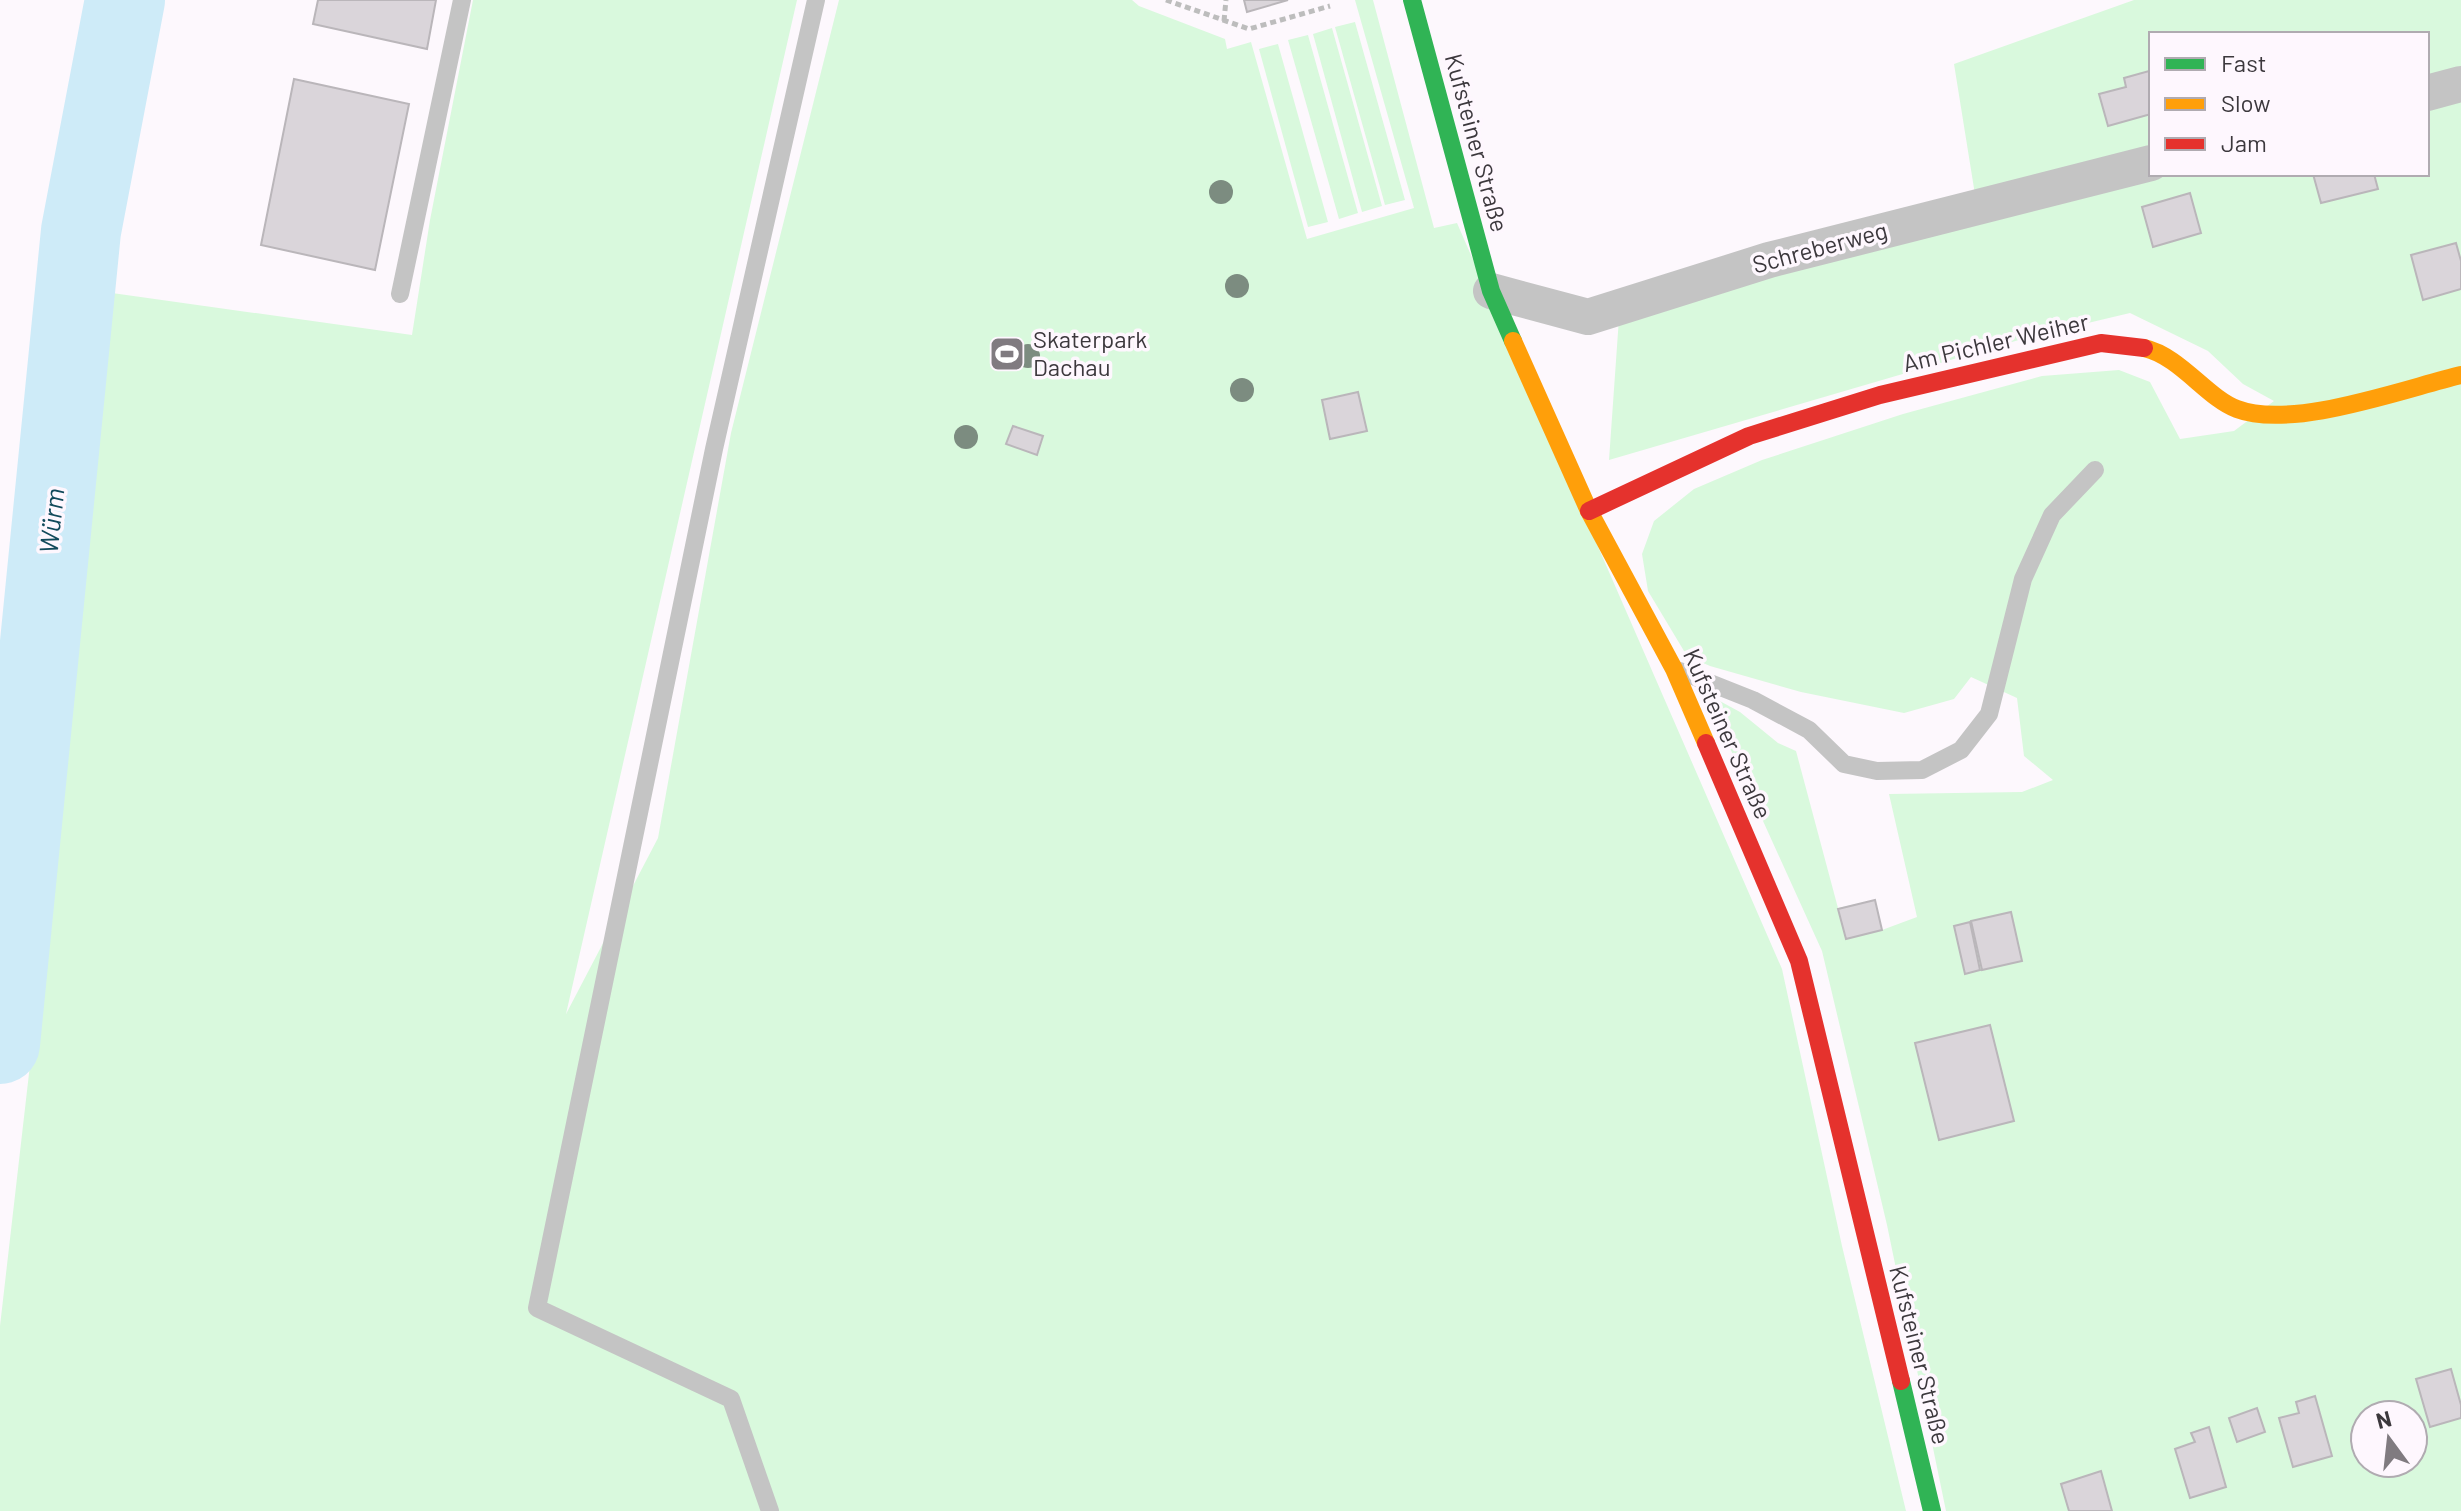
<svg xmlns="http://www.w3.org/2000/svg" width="2461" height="1511" viewBox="0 0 2461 1511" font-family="Barlow,sans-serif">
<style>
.green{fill:#d9f9dd;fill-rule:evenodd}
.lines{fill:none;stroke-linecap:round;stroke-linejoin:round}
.river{stroke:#ceebf8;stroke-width:80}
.building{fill:#dad5da;stroke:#bab6ba;stroke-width:2}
.path{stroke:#bdbdbd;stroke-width:5;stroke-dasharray:6 4;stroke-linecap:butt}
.lane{stroke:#c4c4c4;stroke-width:18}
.street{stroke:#c4c4c4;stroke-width:36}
.fast{stroke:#30b455;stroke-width:18}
.slow{stroke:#ff9f0a;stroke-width:18}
.jam{stroke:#e5322d;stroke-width:18}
.tree{fill:#7c8c80}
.labels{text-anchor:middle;stroke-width:7;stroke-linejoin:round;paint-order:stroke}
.street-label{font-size:24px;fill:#3c383d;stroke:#fef7fe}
.poi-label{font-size:24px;fill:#3c383d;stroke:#fef7fe;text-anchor:start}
.water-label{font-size:26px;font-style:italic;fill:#124a5b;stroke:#fef7fe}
</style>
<rect width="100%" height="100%" fill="#fdf8fd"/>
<g class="green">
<path d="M473,0H797L566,1014L658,838L731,433L839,0H1132L1139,6L1225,39L1227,49L1251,42L1307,239L1414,208L1355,0H1373L1434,228L1457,223L1782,969L1842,1246L1906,1511H0V1326L34,1030L105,292L412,335L430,220Z"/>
<path d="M2134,0H2461V1511H1946L1887,1225L1822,951L1705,693L1740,712L1778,743L1796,751L1838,908L1875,900L1882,930L1917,917L1889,794L2022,792L2053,780L2024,756L2017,698L1971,677L1954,699L1904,713L1801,692L1710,666L1687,656L1648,591L1642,554L1654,521L1694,489L1762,460L1903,414L2042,376L2119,370L2150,382L2180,439L2234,431L2274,401L2243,384L2208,351L2130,313L2029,337L1609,460L1619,318L1977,207L1954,64ZM2151,34H2427V174H2151ZM2365,1415H2413V1463H2365Z"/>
<path d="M1355,22L1405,200L1385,205L1335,27Z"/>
<path d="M1332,28L1382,206L1362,212L1313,34Z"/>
<path d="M1308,35L1358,213L1339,219L1288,40Z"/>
<path d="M1278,44L1328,222L1308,227L1259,49Z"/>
</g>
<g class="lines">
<path class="river" d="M0,1044L81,231L125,0"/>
</g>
<g class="building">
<path d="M318,0H436L427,49L313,24Z"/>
<path d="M1244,0H1288L1247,12Z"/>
<path d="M2149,71L2151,114L2108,126L2099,94L2126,87L2124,78Z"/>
<path d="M294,79L409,104L375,270L261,245Z"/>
<path d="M2313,174H2374L2378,189L2321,203Z"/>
<path d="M2190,193L2201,233L2153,247L2142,207Z"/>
<path d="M2456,243L2461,261V289L2423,300L2411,255Z"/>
<path d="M1358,392L1367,431L1330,439L1322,400Z"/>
<path d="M1013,426L1043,436L1037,455L1006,444Z"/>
<path d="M1875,900L1882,930L1846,939L1838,909Z"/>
<path d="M2011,912L2022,961L1982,970L1971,921Z"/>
<path d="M1970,922L1980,970L1965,974L1954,926Z"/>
<path d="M1990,1025L2014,1121L1939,1140L1915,1043Z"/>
<path d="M2451,1369L2461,1405V1418L2430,1427L2416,1379Z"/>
<path d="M2315,1396L2332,1456L2293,1467L2279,1418L2299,1413L2296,1402Z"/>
<path d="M2257,1408L2265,1432L2237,1442L2229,1418Z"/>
<path d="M2209,1427L2226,1487L2190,1498L2175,1449L2195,1442L2191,1433Z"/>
<path d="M2101,1471L2112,1511H2069L2061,1484Z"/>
</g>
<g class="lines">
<g class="path">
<path d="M1166,0L1249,29L1330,6"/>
<path d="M1224,21L1226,0"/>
</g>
<g class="lane">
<path d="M400,294L462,0"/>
<path d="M1680,671L1753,700L1809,730L1844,764L1877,771L1922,770L1961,750L1989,714L2023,579L2052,515L2095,470"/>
<path d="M770,1511L731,1399L537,1308L714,449L816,0"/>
</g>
<g class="street">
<path d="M2427,93L2461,84"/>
<path d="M1491,291L1588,317L1769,260L2151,163"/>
</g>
<g class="fast">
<path d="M1412,0L1491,291L1513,341"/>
<path d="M1901,1381L1932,1511"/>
</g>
<g class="slow">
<path d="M1513,341L1589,511L1674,669L1706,743"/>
<path d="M2144,348C2180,356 2207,398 2237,409C2292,430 2403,389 2461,375"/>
</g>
<g class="jam">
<path d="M1589,511L1749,436L1880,395L2101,343L2144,348"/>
<path d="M1706,743L1799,961L1901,1381"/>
</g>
</g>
<g class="tree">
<circle cx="1221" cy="192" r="12"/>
<circle cx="1237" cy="286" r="12"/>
<circle cx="1028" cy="356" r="12"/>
<circle cx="1242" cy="390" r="12"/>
<circle cx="966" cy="437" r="12"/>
</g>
<defs>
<symbol id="stadium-square" viewBox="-11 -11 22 22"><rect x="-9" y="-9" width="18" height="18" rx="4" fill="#807b80" stroke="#fef7fe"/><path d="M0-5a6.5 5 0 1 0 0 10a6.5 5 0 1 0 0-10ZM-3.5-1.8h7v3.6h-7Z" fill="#fff"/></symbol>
</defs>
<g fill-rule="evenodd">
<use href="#stadium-square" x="987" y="334" width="40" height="40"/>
</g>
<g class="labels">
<g class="street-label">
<text transform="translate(1476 143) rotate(75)" y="8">Kufsteiner Straße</text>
<text transform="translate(1820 248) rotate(-15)" y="8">Schreberweg</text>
<text transform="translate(1996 343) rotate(-13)" y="8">Am Pichler Weiher</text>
<text transform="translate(1727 734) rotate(66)" y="8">Kufsteiner Straße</text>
<text transform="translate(1919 1355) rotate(76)" y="8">Kufsteiner Straße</text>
</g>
<g class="poi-label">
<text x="1033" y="348">Skaterpark<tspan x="1033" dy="28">Dachau</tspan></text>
</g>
<g class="water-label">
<text transform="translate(52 521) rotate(-84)" y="9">Würm</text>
</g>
</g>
<rect x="2149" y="32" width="280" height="144" fill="#fef7fe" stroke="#b0abb1" stroke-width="2"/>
<rect x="2165" y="58" width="40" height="12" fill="#30b455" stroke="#b0abb1" stroke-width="2"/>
<text x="2221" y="72" font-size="24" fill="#3c383d">Fast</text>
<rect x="2165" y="98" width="40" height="12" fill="#ff9f0a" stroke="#b0abb1" stroke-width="2"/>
<text x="2221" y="112" font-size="24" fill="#3c383d">Slow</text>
<rect x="2165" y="138" width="40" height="12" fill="#e5322d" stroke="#b0abb1" stroke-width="2"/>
<text x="2221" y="152" font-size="24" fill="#3c383d">Jam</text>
<g transform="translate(2389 1439) rotate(345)"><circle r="38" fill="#fef7fe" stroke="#b0abb1" stroke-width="2"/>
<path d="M0-6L14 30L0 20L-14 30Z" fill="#807b80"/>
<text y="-12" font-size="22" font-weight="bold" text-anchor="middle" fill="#3c383d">N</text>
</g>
</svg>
